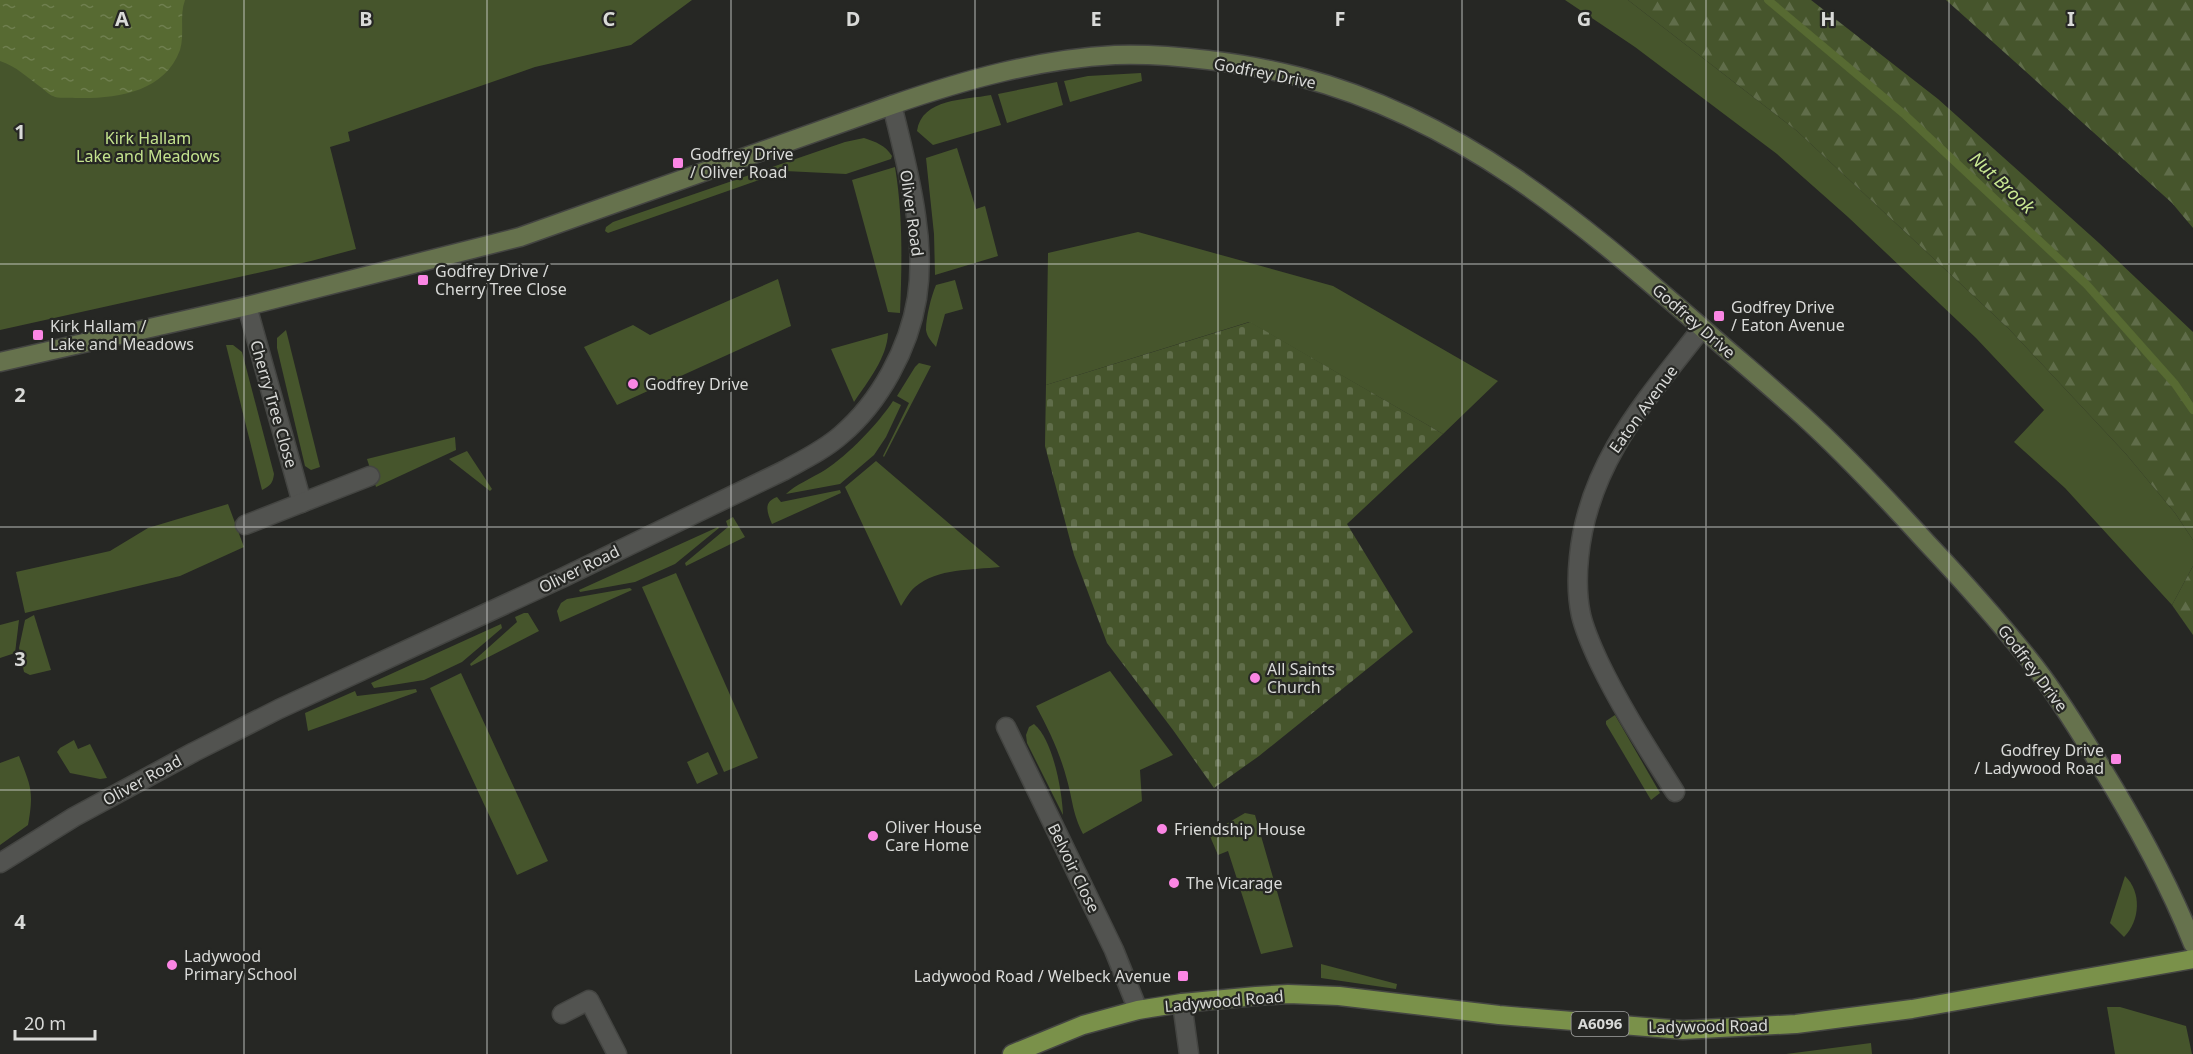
<svg xmlns="http://www.w3.org/2000/svg" width="2193" height="1054" viewBox="0 0 2193 1054" font-family="'Noto Sans',sans-serif">
<style>
.green{fill:#46552c}
.forest{fill:url(#forest-firs)}
.cemetery{fill:url(#cemetery-stones)}
.water{fill:url(#water-ripples)}
.lines{fill:none;stroke-linecap:round;stroke-linejoin:round}
.stream{stroke:#576a32;stroke-width:8}
.street-casing{stroke:#444542;stroke-width:21}
.secondary-casing{stroke:#444542;stroke-width:21}
.primary-casing{stroke:#444542;stroke-width:21}
.street{stroke:#525350;stroke-width:18}
.secondary{stroke:#66724d;stroke-width:18}
.primary{stroke:#7a914a;stroke-width:18}
.grid{fill:none;stroke:#d9dad8;stroke-width:1.5;stroke-opacity:0.55}
.poi-dot{fill:#fb86e4;stroke:#262724;stroke-width:2}
.labels{text-anchor:middle;stroke-width:4.5;stroke-linejoin:round;paint-order:stroke}
.shield{fill:#262724;stroke:#a3a4a2;stroke-width:1.5}
.shield-label{font-size:15px;font-weight:bold;fill:#d9dad8}
.street-label{font-size:16px;fill:#d9dad8;stroke:#262724}
.park-label{font-size:16px;fill:#c4e38e;stroke:#262724}
.poi-label{font-size:16px;fill:#d9dad8;stroke:#262724;text-anchor:start}
.water-label{font-size:18px;font-style:italic;fill:#c9e892;stroke:#262724}
.grid-label{font-size:20px;text-anchor:middle;font-weight:bold;fill:#d9dad8;stroke:#262724;stroke-width:4.5;stroke-linejoin:round;paint-order:stroke}
</style>
<defs>
<pattern id="forest-firs" width="22" height="20" patternUnits="userSpaceOnUse" patternTransform="scale(1.5)"><rect width="22" height="20" fill="#46552c"/><path d="M5 1l3.5 6h-7zM16 11l3.5 6h-7z" fill="#606d4a"/></pattern>
<pattern id="cemetery-stones" width="16" height="16" patternUnits="userSpaceOnUse" patternTransform="scale(1.5)"><rect width="16" height="16" fill="#46552c"/><path d="M2 7V4a2 2 0 0 1 4 0v3zM10 15v-3a2 2 0 0 1 4 0v3z" fill="#606d4a"/></pattern>
<pattern id="water-ripples" width="26" height="14" patternUnits="userSpaceOnUse" patternTransform="scale(1.5)"><rect width="26" height="14" fill="#576a32"/><path d="M2 4q2-2 4 0t4 0M15 11q2-2 4 0t4 0" fill="none" stroke="#6f7f4f"/></pattern>
</defs>
<rect width="100%" height="100%" fill="#262724"/>
<g class="green">
<path d="M0,0H692L631,45L535,67L348,132L350,141L330,147L356,249L311,261L0,330Z"/>
<path d="M1565,0H1628L1797,131L2009,329L2126,454L2175,513L2193,540V566L2172,605L2065,488L2014,442L2044,410L1976,338L1848,217L1777,154L1635,47Z"/>
<path d="M1141,73L1142,81L1070,102L1064,81L1088,76Z"/>
<path d="M1057,82L1063,105L1007,123L998,94Z"/>
<path d="M991,95L1001,125L933,145L917,131C922,98 965,100 991,95Z"/>
<path d="M864,138C876,142 885,145 892,156L891,159L846,174L785,171L608,233L605,231L606,227L613,222L845,142Z"/>
<path d="M957,148L976,209L985,206L998,256L935,275L934,234L926,158Z"/>
<path d="M895,167C903,215 902,264 900,313L888,312L852,180Z"/>
<path d="M1138,232L1333,286L1498,381L1443,434L1249,322L1046,385L1048,253Z"/>
<path d="M778,279L791,326L617,405L584,347L633,325L650,335Z"/>
<path d="M955,280L963,309L945,314L936,347C932,342 927,337 926,330C926,317 931,297 936,285Z"/>
<path d="M286,330L320,467L311,470L305,466L277,348V338Z"/>
<path d="M888,333C887,358 868,381 854,402L831,349Z"/>
<path d="M226,345H233L242,352L274,474C273,483 270,486 262,490Z"/>
<path d="M919,363L931,366L884,457L883,456L909,403L897,396L915,367Z"/>
<path d="M893,401L901,405L886,437L874,455L840,484L786,494C795,485 812,478 825,470C848,455 878,424 893,401Z"/>
<path d="M455,437L456,450L376,487L367,459Z"/>
<path d="M467,451L492,489L490,491L449,459Z"/>
<path d="M876,461L1000,567C972,570 938,568 915,587C909,592 905,600 901,606L845,487Z"/>
<path d="M840,490L841,493L772,524C767,512 763,502 777,497L781,502Z"/>
<path d="M228,504L244,547L180,576L25,613L16,572L110,551L148,528Z"/>
<path d="M733,517L745,537L686,566L685,563L728,527L726,521Z"/>
<path d="M718,527L719,528L675,564L635,582L580,592L579,590Z"/>
<path d="M676,573L758,758L724,772L642,587Z"/>
<path d="M630,588L632,590L560,622L557,611L561,603L567,599Z"/>
<path d="M524,613H528L539,631L471,666L470,664L517,622L515,617Z"/>
<path d="M34,615L51,670L30,675L24,672L19,648L25,620Z"/>
<path d="M19,620L15,653L0,658V625Z"/>
<path d="M501,624L502,628L462,662L424,680L374,688L371,683Z"/>
<path d="M1110,671L1173,755L1140,770L1142,801L1083,834C1072,812 1073,801 1067,780C1060,753 1049,730 1036,706Z"/>
<path d="M461,673L548,861L517,875L430,688Z"/>
<path d="M416,689L417,692L308,731L305,713L355,691L357,696Z"/>
<path d="M1615,715L1660,793L1651,800L1606,724V721Z"/>
<path d="M1034,724C1053,740 1062,790 1063,815L1027,743L1026,735L1029,727Z"/>
<path d="M74,740L78,749L90,744L107,778L100,779L70,773L57,752L60,748Z"/>
<path d="M708,752L718,774L697,784L687,762Z"/>
<path d="M19,756C31,787 34,791 28,825L0,845V763Z"/>
<path d="M1245,813L1255,815L1293,947L1261,954L1228,851L1218,855L1209,834Z"/>
<path d="M2125,876C2142,892 2140,921 2124,937L2110,923Z"/>
<path d="M1321,964L1397,984L1396,989L1321,978Z"/>
<path d="M2107,1007H2120L2186,1026L2192,1054H2115Z"/>
<path d="M1871,1043L1872,1054H1786Z"/>
</g>
<g class="forest">
<path d="M1628,0H1811L1938,99L2099,243L2193,332V540L2175,513L2126,454L2009,329L1797,131Z"/>
<path d="M1946,0H2193V228L2172,203Z"/>
<path d="M2193,566V635L2172,605Z"/>
</g>
<path class="cemetery" d="M1250,322L1443,434L1347,524L1413,632L1259,756L1214,788L1173,730L1107,643L1074,555L1045,446L1046,385Z"/>
<path class="water" d="M0,0H185C179,16 185,34 180,50C164,93 115,99 75,98C69,97 58,99 53,96C49,95 45,90 42,88C28,78 16,66 0,61Z"/>
<g class="lines">
<path class="stream" d="M1768,0L1905,115L2087,285L2175,384L2193,410"/>
<defs>
<g id="street">
<path d="M247,306L302,503"/>
<path d="M245,525L370,476"/>
<path d="M1006,727L1114,950L1138,1010"/>
<path d="M1675,792C1648,749 1621,708 1599,662C1592,647 1585,632 1581,615C1577,596 1577,576 1579,557C1588,463 1647,399 1702,328"/>
<path d="M0,863L74,817L194,752L279,709L562,578L783,471C803,460 824,450 841,435C880,402 909,348 917,298C921,272 920,242 916,216C911,179 901,142 892,105"/>
<path d="M1182,1003L1189,1054"/>
<path d="M562,1014L589,1000L617,1054"/>
</g>
<path id="secondary" d="M0,362L247,306L520,237L892,105C964,80 1039,59 1115,55C1170,53 1247,63 1300,77C1461,119 1578,220 1700,326C1734,356 1769,385 1802,415C1846,455 1887,499 1927,543C1962,580 1996,618 2028,658C2051,686 2071,718 2090,749C2129,811 2166,876 2193,944"/>
<path id="primary" d="M1012,1054L1083,1025L1138,1010L1182,1003L1256,996L1288,994L1339,996L1499,1015L1683,1030L1796,1024L1912,1009L2193,959"/>
</defs>
<use href="#street" class="street-casing"/>
<use href="#secondary" class="secondary-casing"/>
<use href="#primary" class="primary-casing"/>
<use href="#street" class="street"/>
<use href="#secondary" class="secondary"/>
<use href="#primary" class="primary"/>
</g>
<path class="grid" d="M244,0V1054M487,0V1054M731,0V1054M975,0V1054M1218,0V1054M1462,0V1054M1706,0V1054M1949,0V1054M0,264H2193M0,527H2193M0,790H2193"/>
<g class="poi-dot">
<rect x="672" y="157" width="12" height="12" rx="3"/>
<rect x="417" y="274" width="12" height="12" rx="3"/>
<rect x="1713" y="310" width="12" height="12" rx="3"/>
<rect x="32" y="329" width="12" height="12" rx="3"/>
<circle cx="633" cy="384" r="6"/>
<circle cx="1255" cy="678" r="6"/>
<rect x="2110" y="753" width="12" height="12" rx="3"/>
<circle cx="1162" cy="829" r="6"/>
<circle cx="873" cy="836" r="6"/>
<circle cx="1174" cy="883" r="6"/>
<circle cx="172" cy="965" r="6"/>
<rect x="1177" y="970" width="12" height="12" rx="3"/>
</g>
<g class="labels">
<rect class="shield" x="1571.5" y="1012" width="57" height="24" rx="4.5"/>
<g class="shield-label">
<text x="1600" y="1029">A6096</text>
</g>
<g class="street-label">
<text transform="translate(1265 73) rotate(11)" y="6">Godfrey Drive</text>
<text transform="translate(912 213) rotate(82)" y="6">Oliver Road</text>
<text transform="translate(1694 321) rotate(41)" y="6">Godfrey Drive</text>
<text transform="translate(274 404) rotate(74)" y="6">Cherry Tree Close</text>
<text transform="translate(1643 409) rotate(-54)" y="6">Eaton Avenue</text>
<text transform="translate(579 569) rotate(-26)" y="6">Oliver Road</text>
<text transform="translate(2033 668) rotate(53)" y="6">Godfrey Drive</text>
<text transform="translate(142 780) rotate(-29)" y="6">Oliver Road</text>
<text transform="translate(1074 868) rotate(64)" y="6">Belvoir Close</text>
<text transform="translate(1224 1001) rotate(-5)" y="6">Ladywood Road</text>
<text transform="translate(1708 1026) rotate(-1)" y="6">Ladywood Road</text>
</g>
<g class="park-label">
<text x="148" y="144">Kirk Hallam<tspan x="148" dy="18">Lake and Meadows</tspan></text>
</g>
<g class="poi-label">
<text x="690" y="160">Godfrey Drive<tspan x="690" dy="18">/ Oliver Road</tspan></text>
<text x="435" y="277">Godfrey Drive /<tspan x="435" dy="18">Cherry Tree Close</tspan></text>
<text x="1731" y="313">Godfrey Drive<tspan x="1731" dy="18">/ Eaton Avenue</tspan></text>
<text x="50" y="332">Kirk Hallam /<tspan x="50" dy="18">Lake and Meadows</tspan></text>
<text x="645" y="390">Godfrey Drive</text>
<text x="1267" y="675">All Saints<tspan x="1267" dy="18">Church</tspan></text>
<text x="2104" y="756" text-anchor="end">Godfrey Drive<tspan x="2104" dy="18">/ Ladywood Road</tspan></text>
<text x="885" y="833">Oliver House<tspan x="885" dy="18">Care Home</tspan></text>
<text x="1174" y="835">Friendship House</text>
<text x="1186" y="889">The Vicarage</text>
<text x="184" y="962">Ladywood<tspan x="184" dy="18">Primary School</tspan></text>
<text x="1171" y="982" text-anchor="end">Ladywood Road / Welbeck Avenue</text>
</g>
<g class="water-label">
<text transform="translate(2002 183) rotate(43)" y="6">Nut Brook</text>
</g>
</g>
<g class="grid-label">
<text x="122" y="26">A</text>
<text x="366" y="26">B</text>
<text x="609" y="26">C</text>
<text x="853" y="26">D</text>
<text x="1096" y="26">E</text>
<text x="1340" y="26">F</text>
<text x="1584" y="26">G</text>
<text x="1828" y="26">H</text>
<text x="2071" y="26">I</text>
<text x="20" y="139">1</text>
<text x="20" y="402">2</text>
<text x="20" y="666">3</text>
<text x="20" y="929">4</text>
</g>
<path d="M15 1030v9h80v-9" fill="none" stroke="#d9dad8" stroke-width="3"/>
<text x="24" y="1030" font-size="18" fill="#d9dad8" stroke="#262724" stroke-width="4.5" paint-order="stroke">20 m</text>
</svg>
